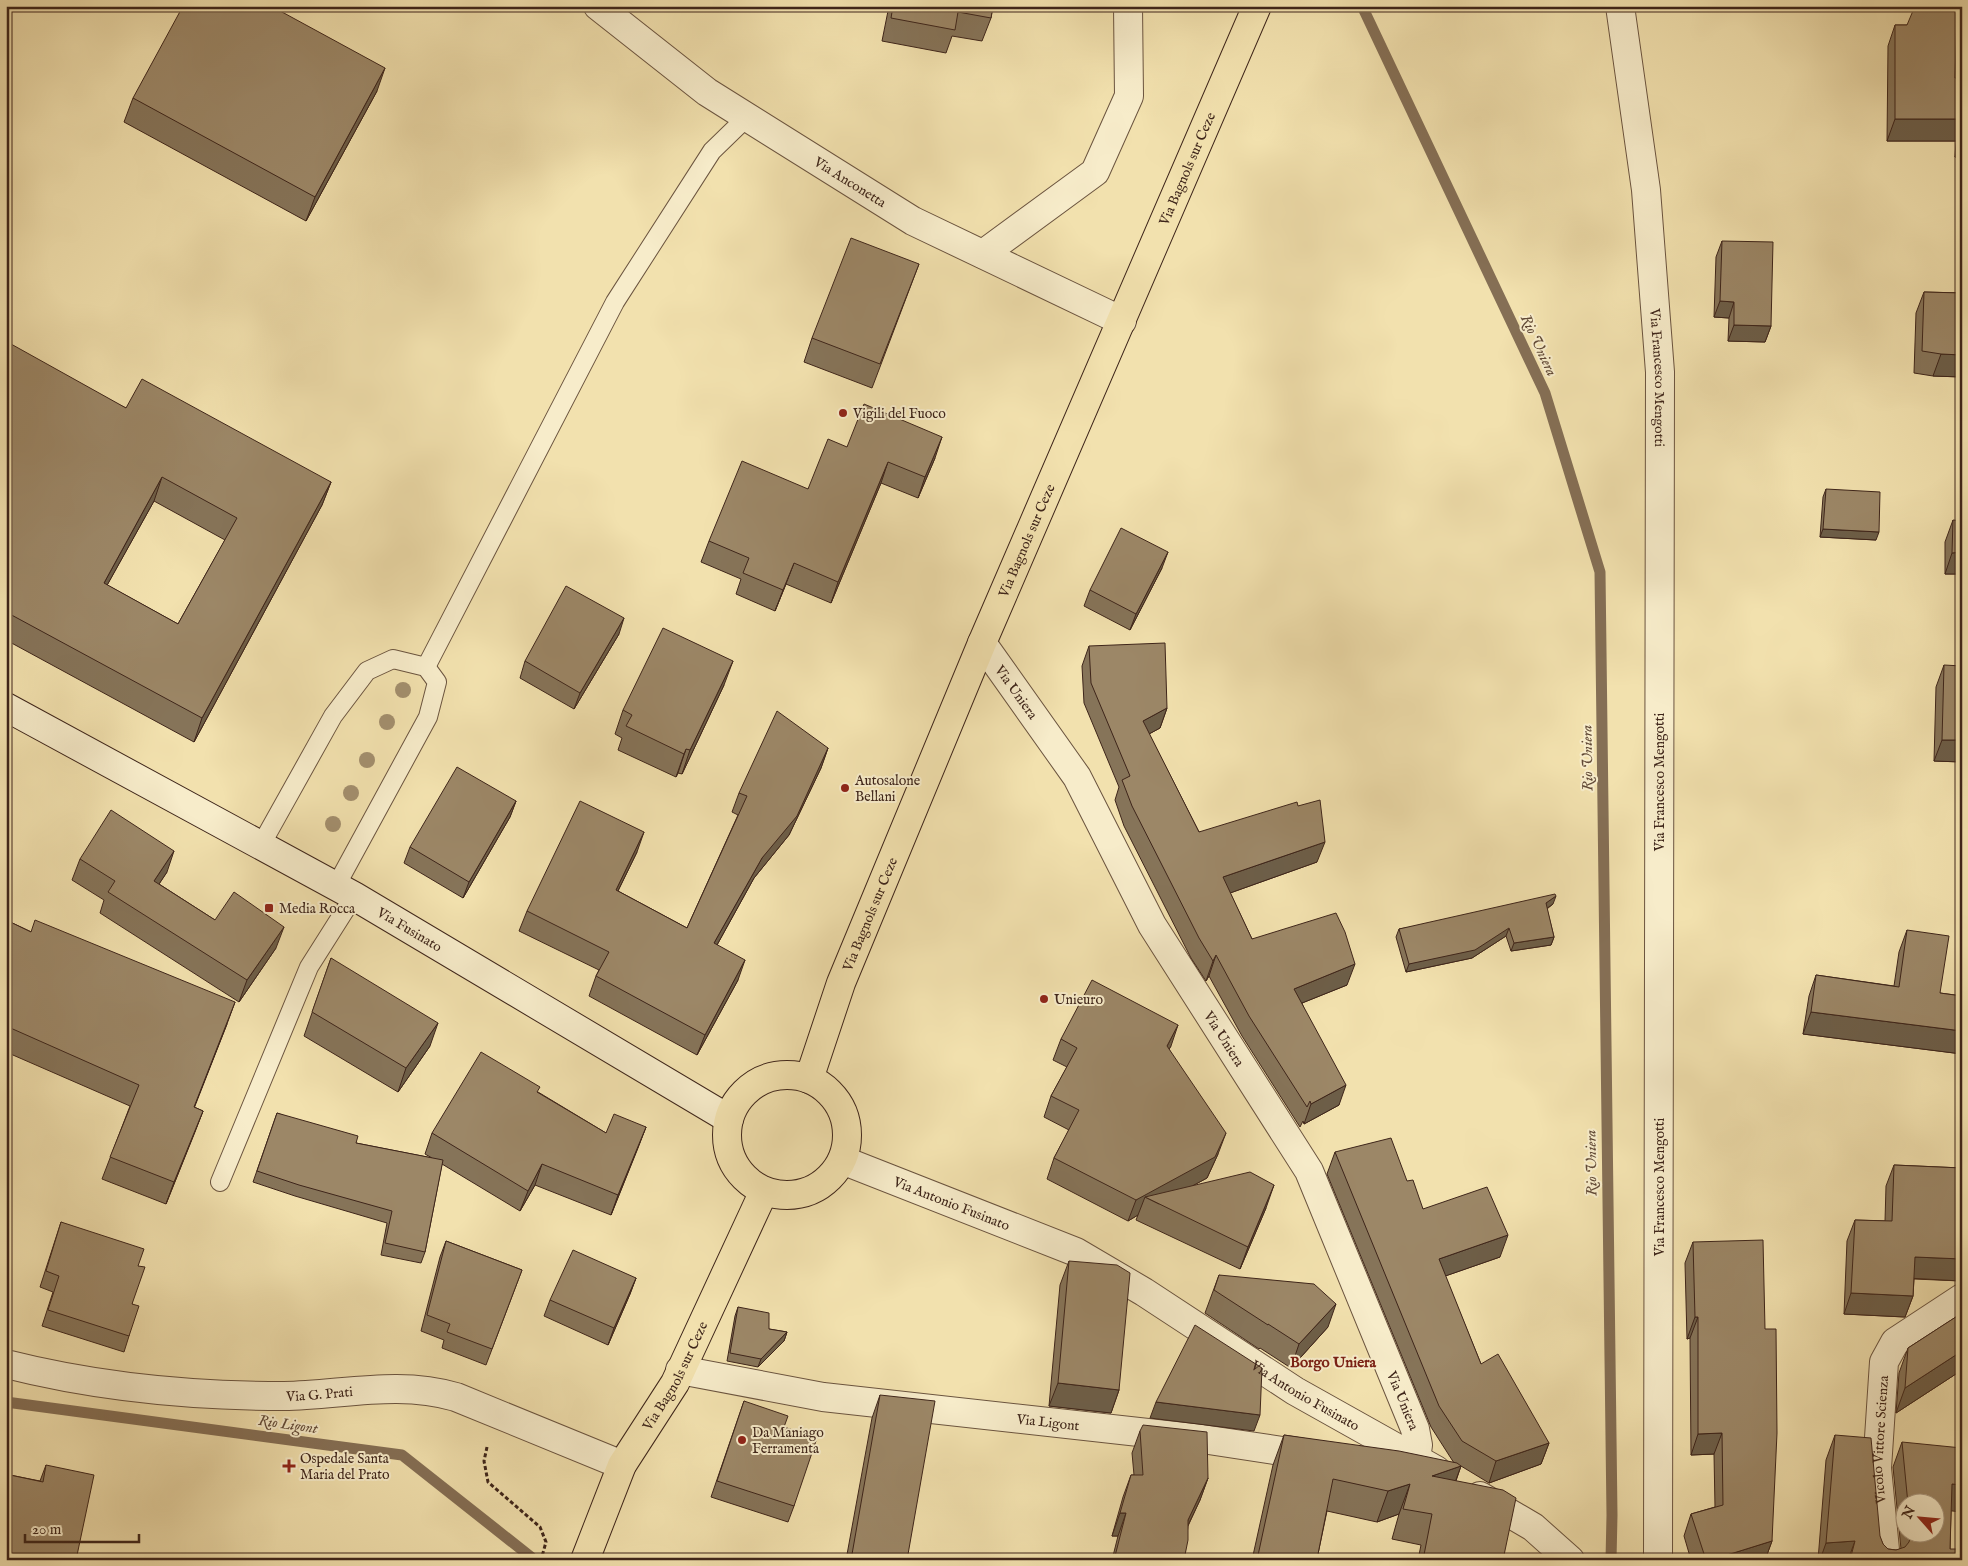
<svg xmlns="http://www.w3.org/2000/svg" width="1968" height="1566" viewBox="0 0 1968 1566" font-family="'IM FELL English',serif">
<style>
.lines{fill:none;stroke-linecap:round;stroke-linejoin:round}
.stream{stroke:#856f55;stroke-width:11}
.service-casing{stroke:#6b543f;stroke-width:20}
.minor-casing{stroke:#6b543f;stroke-width:30}
.tertiary-casing{stroke:#6b543f;stroke-width:30}
.secondary-casing{stroke:#3e251a;stroke-width:30}
.primary-casing{stroke:#3e251a;stroke-width:30}
.path{stroke:#3e251a;stroke-width:3;stroke-dasharray:4 2.5;stroke-linecap:butt}
.service{stroke:#f7ecca;stroke-width:18}
.minor{stroke:#f7ecca;stroke-width:28}
.tertiary{stroke:#f7ecca;stroke-width:28}
.secondary{stroke:#f7ecca;stroke-width:28}
.primary{stroke:#f2e1ae;stroke-width:28}
.tree{fill:#a38f6e}
.wall{fill:#867459;stroke:#3e251a;fill-rule:evenodd}
.shaded-wall{fill:#6d5e48;stroke:#3e251a}
.building{fill:#9c8767;stroke:#3e251a;fill-rule:evenodd}
.poi-dot{fill:#8f2418;stroke:#f7ecca;stroke-width:2}
.labels{text-anchor:middle;stroke-width:4;stroke-linejoin:round;paint-order:stroke}
.street-label{font-size:14px;fill:#3e251a;stroke:#f7ecca}
.poi-label{font-size:14px;fill:#3e251a;stroke:#f7ecca;text-anchor:start}
.water-label{font-size:15px;font-style:italic;fill:#624a37;stroke:#f7ecca}
.neighbourhood-label{font-size:15px;font-weight:bold;fill:#7a1f14;stroke:#f7ecca}
</style>
<rect width="100%" height="100%" fill="#f2e1ae"/>
<filter id="stains"><feTurbulence type="fractalNoise" baseFrequency=".004" numOctaves="4"/><feColorMatrix values="0 0 0 0 .2 0 0 0 0 .09 0 0 0 0 .02 0 0 0 .5 -.17"/></filter>
<radialGradient id="worn" r=".72"><stop offset=".6" stop-color="#630" stop-opacity="0"/><stop offset="1" stop-color="#630" stop-opacity=".3"/></radialGradient>
<g class="lines">
<g class="stream">
<path d="M1362,6L1545,393L1600,572L1612,1515L1611,1560"/>
<path d="M6,1402L402,1455L531,1557"/>
</g>
<defs>
<g id="service">
<path d="M426,667L615,302L712,151L747,117"/>
<path d="M261,845L333,716L367,671L393,659L426,667L437,682L428,717L336,886"/>
<path d="M220,1182L309,967L354,896"/>
</g>
<g id="minor">
<path id="s1" d="M598,6L707,92L913,221L1122,321"/>
<path d="M983,254L1095,172L1129,96L1128,6"/>
<path id="s2" d="M982,643L1077,777L1152,925L1309,1171L1415,1429L1418,1445L1416,1458L1403,1464L1395,1465"/>
<path id="s3" d="M680,1370L823,1397L1202,1439L1315,1456"/>
<path id="s4" d="M1886,1560L1877,1468L1884,1362L1895,1342L1962,1298"/>
</g>
<g id="tertiary">
<path id="s5" d="M1620,6L1646,190L1660,372L1658,1560"/>
<path id="s6" d="M842,1160L1076,1252L1144,1292L1295,1391L1436,1470"/>
<path id="s7" d="M6,1364C97,1387 190,1396 284,1396C342,1395 399,1380 456,1397L622,1465"/>
<path d="M1480,1496L1533,1527L1570,1560"/>
</g>
<g id="secondary">
<path id="s8" d="M6,707L354,896L729,1119"/>
</g>
<g id="primary">
<circle cx="787" cy="1135" r="60"/>
<path id="s9" d="M809,1079L841,983L982,643L1257,6"/>
<path id="s10" d="M585,1560L622,1465L675,1383L764,1191"/>
</g>
</defs>
<use href="#service" class="service-casing"/>
<use href="#minor" class="minor-casing"/>
<use href="#tertiary" class="tertiary-casing"/>
<use href="#secondary" class="secondary-casing"/>
<use href="#primary" class="primary-casing"/>
<path class="path" d="M487,1447L484,1461L488,1482L540,1527L546,1542L541,1560"/>
<use href="#service" class="service"/>
<use href="#minor" class="minor"/>
<use href="#tertiary" class="tertiary"/>
<use href="#secondary" class="secondary"/>
<use href="#primary" class="primary"/>
</g>
<g class="tree">
<circle cx="403" cy="690" r="8"/>
<circle cx="387" cy="722" r="8"/>
<circle cx="367" cy="760" r="8"/>
<circle cx="351" cy="793" r="8"/>
<circle cx="333" cy="824" r="8"/>
</g>
<g class="wall">
<path d="M889,6H993L991,18L982,41L952,36L946,53L882,41Z"/>
<path d="M1957,18L1955,78H1962V157H1955L1956,141H1887L1888,46L1895,25H1907Z"/>
<path d="M377,91L306,221L124,122L133,98Z"/>
<path d="M1722,241L1771,326L1765,342L1728,341L1729,318L1714,317L1716,257Z"/>
<path d="M919,264L872,388L804,362L812,338Z"/>
<path d="M1924,292L1962,293V377L1933,376L1914,373L1916,313Z"/>
<path d="M6,352L126,408L331,482L322,505L194,742L6,640ZM154,501L225,540L178,624L107,585Z"/>
<path d="M847,447L935,458L918,498L881,483L831,603L786,584L775,611L736,594L741,579L701,562L709,541L808,489Z"/>
<path d="M1826,489L1876,540L1820,537L1823,497Z"/>
<path d="M1953,520L1962,574H1945V542Z"/>
<path d="M1162,568L1130,630L1084,606L1090,590Z"/>
<path d="M619,634L574,709L520,678L525,661Z"/>
<path d="M1089,646L1167,708L1160,728L1149,734L1199,832L1317,862L1230,893L1252,939L1347,985L1302,1003L1339,1105L1304,1124L1303,1121L1300,1127L1242,1036L1209,976L1206,981L1191,958L1124,826L1115,800L1119,787L1084,703L1082,666Z"/>
<path d="M1944,665L1962,762L1934,761L1936,687Z"/>
<path d="M724,685L682,774L678,773L676,777L618,750L622,738L615,734L623,710Z"/>
<path d="M828,748L821,768L789,835L754,878L717,945L738,980L697,1055L589,996L596,976L599,970L519,931L527,911L637,852L618,891L687,928L738,815L732,812L739,793Z"/>
<path d="M516,801L510,817L463,898L404,863L410,847Z"/>
<path d="M80,859L167,872L159,884L215,920L276,948L239,1002L100,913L104,900L72,880Z"/>
<path d="M1553,904L1547,909L1554,937L1551,945L1511,951L1506,936L1472,958L1406,972L1396,937L1399,929Z"/>
<path d="M6,920L227,1024L194,1107L203,1111L166,1204L102,1179L130,1106L6,1052Z"/>
<path d="M1907,930L1940,993L1962,996V1054L1803,1034L1809,996L1816,975L1894,986L1899,952Z"/>
<path d="M331,958L430,1046L398,1092L304,1036Z"/>
<path d="M1061,1039L1171,1046L1169,1049L1218,1154L1207,1178L1192,1186L1266,1208L1240,1269L1136,1220L1138,1215L1128,1221L1047,1179L1054,1158L1069,1130L1044,1117L1051,1096L1067,1067L1053,1060Z"/>
<path d="M538,1092L606,1133L646,1127L611,1215L535,1185L520,1211L442,1164L425,1252L421,1263L381,1255L387,1223L295,1196L253,1182L277,1113L356,1143L432,1158L425,1154L432,1133Z"/>
<path d="M1335,1152L1423,1209L1500,1257L1445,1276L1481,1364L1549,1443L1541,1464L1489,1483L1461,1466L1456,1481L1503,1560H1418L1421,1545L1392,1539L1399,1514L1377,1522L1327,1511L1318,1554L1337,1560H1252L1273,1465L1284,1435L1454,1463L1431,1427L1327,1174Z"/>
<path d="M1894,1165L1962,1168V1277L1961,1281L1914,1279L1913,1296L1905,1317L1844,1314L1847,1241L1855,1220L1885,1221L1886,1186Z"/>
<path d="M61,1222L138,1266L132,1304L129,1336L124,1352L42,1326L53,1292L40,1287Z"/>
<path d="M446,1241L522,1270L486,1365L442,1348L444,1340L421,1331L440,1257Z"/>
<path d="M1693,1242L1772,1541L1765,1560H1691L1684,1536L1691,1514L1715,1507L1714,1454L1691,1455L1690,1338L1687,1339L1685,1263Z"/>
<path d="M1069,1261L1119,1390L1111,1413L1049,1406L1060,1285Z"/>
<path d="M1219,1275L1328,1327L1291,1368L1260,1348L1259,1349L1205,1313Z"/>
<path d="M636,1278L630,1294L608,1345L544,1316L550,1300Z"/>
<path d="M738,1307L769,1329L787,1332L784,1341L758,1367L727,1361L735,1316Z"/>
<path d="M1962,1313V1370L1896,1413L1899,1373L1908,1348Z"/>
<path d="M880,1395L907,1560H846L872,1418Z"/>
<path d="M744,1401L784,1427L794,1506L788,1522L711,1497Z"/>
<path d="M1140,1431L1208,1478L1200,1500L1188,1526L1184,1560H1112L1118,1536H1112L1123,1497L1131,1475H1134L1132,1453Z"/>
<path d="M1835,1435L1883,1544L1888,1549L1896,1550L1901,1549L1893,1467L1902,1442L1962,1512L1951,1510L1950,1549L1962,1560H1818L1826,1460ZM1906,1504H1936V1534H1906Z"/>
<path d="M46,1465L76,1560H6V1486L10,1475L40,1481Z"/>
</g>
<g class="shaded-wall">
<path d="M1960,6H1962L1949,35L1957,13Z"/>
<path d="M385,68L377,91L306,221L315,197Z"/>
<path d="M1895,119H1962V124L1956,141H1887Z"/>
<path d="M1962,139V157H1955Z"/>
<path d="M1720,301L1734,302L1729,318L1714,317Z"/>
<path d="M1734,325L1771,326L1765,342L1728,341Z"/>
<path d="M1941,354L1962,355V377L1933,376Z"/>
<path d="M942,437L935,458L918,498L925,477Z"/>
<path d="M888,462L881,483L831,603L838,582Z"/>
<path d="M162,477L154,501L95,607L104,583Z"/>
<path d="M331,482L322,505L194,742L202,718Z"/>
<path d="M1823,529L1879,532L1876,540L1820,537Z"/>
<path d="M1168,552L1162,568L1130,630L1136,614Z"/>
<path d="M1962,552V574H1945L1952,553Z"/>
<path d="M794,563L786,584L775,611L783,590Z"/>
<path d="M624,618L619,634L574,709L580,693Z"/>
<path d="M733,661L724,685L682,774L690,750Z"/>
<path d="M1167,708L1160,728L1136,741L1143,721Z"/>
<path d="M1942,740H1962V762L1934,761Z"/>
<path d="M828,748L821,768L789,835L754,878L707,963L714,943L762,858Z"/>
<path d="M686,749L678,773L676,777L684,754Z"/>
<path d="M516,801L510,817L463,898L469,882Z"/>
<path d="M644,832L637,852L609,909L616,890Z"/>
<path d="M1325,842L1317,862L1216,898L1223,877Z"/>
<path d="M174,851L167,872L147,902L154,881Z"/>
<path d="M1556,896L1553,904L1543,911L1546,903Z"/>
<path d="M284,927L276,948L239,1002L247,980Z"/>
<path d="M1509,928L1506,936L1472,958L1406,972L1409,964Z"/>
<path d="M1554,937L1551,945L1511,951L1514,943Z"/>
<path d="M1216,955L1209,976L1206,981L1213,961Z"/>
<path d="M745,960L738,980L697,1055L705,1035Z"/>
<path d="M1355,964L1347,985L1287,1009L1294,989Z"/>
<path d="M235,1002L227,1024L186,1129L194,1107Z"/>
<path d="M1811,1012L1962,1031V1054L1803,1034Z"/>
<path d="M438,1023L430,1046L398,1092L406,1068Z"/>
<path d="M1178,1025L1171,1046L1159,1067L1167,1046Z"/>
<path d="M1346,1085L1339,1105L1304,1124L1311,1104Z"/>
<path d="M203,1111L195,1132L166,1204L174,1182Z"/>
<path d="M646,1127L638,1148L611,1215L618,1195Z"/>
<path d="M1226,1133L1218,1154L1207,1178L1159,1204L1145,1197L1138,1215L1128,1221L1136,1200Z"/>
<path d="M542,1164L535,1185L520,1211L528,1191Z"/>
<path d="M1274,1185L1266,1208L1240,1269L1248,1247Z"/>
<path d="M1508,1235L1500,1257L1431,1281L1439,1259Z"/>
<path d="M1915,1257L1962,1259V1277L1961,1281L1907,1278Z"/>
<path d="M636,1278L630,1294L608,1345L614,1328Z"/>
<path d="M1851,1293L1913,1296L1905,1317L1844,1314Z"/>
<path d="M1336,1304L1328,1327L1291,1368L1299,1344Z"/>
<path d="M1695,1317H1698L1690,1338L1687,1339Z"/>
<path d="M787,1332L784,1341L758,1367L761,1359Z"/>
<path d="M1962,1351V1370L1896,1413L1905,1388Z"/>
<path d="M1058,1383L1119,1390L1111,1413L1049,1406Z"/>
<path d="M1156,1402L1260,1415L1254,1431L1150,1418Z"/>
<path d="M1722,1433L1714,1454L1691,1455L1698,1434Z"/>
<path d="M1549,1443L1541,1464L1489,1483L1496,1461Z"/>
<path d="M1461,1466L1450,1496L1432,1476Z"/>
<path d="M1208,1478L1200,1500L1180,1542L1188,1520Z"/>
<path d="M1410,1484L1399,1514L1377,1522L1388,1491Z"/>
<path d="M1952,1484L1962,1485V1512L1943,1510Z"/>
<path d="M1120,1513H1126L1118,1536H1112Z"/>
<path d="M1772,1541L1765,1560H1711Z"/>
<path d="M1855,1541L1848,1560H1820L1826,1543Z"/>
</g>
<g class="building">
<path d="M183,6H271L385,68L315,197L133,98Z"/>
<path d="M893,6H993L991,18L958,12L955,30L891,18Z"/>
<path d="M1915,6H1960L1957,13L1955,78H1962V119H1895V25H1907Z"/>
<path d="M851,238L919,264L880,364L812,338Z"/>
<path d="M1722,241L1773,242L1771,326L1734,325V302L1720,301Z"/>
<path d="M1924,292L1962,293V355L1941,354L1922,351Z"/>
<path d="M11,344L126,408L142,379L331,482L202,718L6,612V352ZM162,477L237,518L178,624L104,583Z"/>
<path d="M864,404L942,437L925,477L888,462L838,582L794,563L783,590L743,573L749,558L709,541L742,461L808,489L828,439L847,447Z"/>
<path d="M1826,489L1880,492L1879,532L1823,529Z"/>
<path d="M1953,520L1962,521V552L1952,553Z"/>
<path d="M1121,528L1168,552L1136,614L1090,590Z"/>
<path d="M566,586L624,618L580,693L525,661Z"/>
<path d="M663,628L733,661L690,750L686,749L684,754L626,726L632,715L623,710Z"/>
<path d="M1165,643L1167,708L1143,721L1199,832L1297,802L1298,806L1320,800L1325,842L1223,877L1252,939L1336,913L1345,932L1355,964L1294,989L1346,1085L1311,1104L1310,1101L1307,1107L1249,1016L1216,955L1213,961L1199,938L1132,806L1122,780L1130,776L1091,683L1089,646Z"/>
<path d="M1944,665L1962,666V740H1942Z"/>
<path d="M777,711L828,748L797,816L762,858L714,943L745,960L705,1035L596,976L609,952L527,911L580,801L644,832L616,890L687,928L747,796L739,793Z"/>
<path d="M457,767L516,801L469,882L410,847Z"/>
<path d="M111,810L174,851L154,881L215,920L234,892L284,927L247,980L108,892L115,881L80,859Z"/>
<path d="M1555,894L1556,896L1546,903L1554,937L1514,943L1509,928L1475,950L1409,964L1399,929Z"/>
<path d="M6,920L31,932L35,920L235,1002L194,1107L203,1111L174,1182L110,1157L139,1085L6,1026V991L10,983L6,981Z"/>
<path d="M1907,930L1949,936L1940,993L1962,996V1031L1811,1012L1816,975L1899,987Z"/>
<path d="M331,958L438,1023L406,1068L312,1012Z"/>
<path d="M1092,980L1178,1025L1167,1046L1226,1133L1215,1157L1136,1200L1054,1158L1079,1110L1051,1096L1077,1048L1061,1039Z"/>
<path d="M481,1052L540,1087L537,1092L606,1133L614,1114L646,1127L618,1195L542,1164L528,1191L432,1133Z"/>
<path d="M277,1113L358,1136L356,1143L443,1160L425,1252L385,1243L392,1211L299,1185L257,1171Z"/>
<path d="M1391,1138L1407,1181L1413,1180L1423,1209L1487,1187L1508,1235L1439,1259L1481,1364L1498,1354L1549,1443L1496,1461L1462,1441L1439,1406L1335,1152Z"/>
<path d="M1894,1165L1962,1168V1259L1915,1257L1913,1296L1851,1293L1855,1220L1892,1221Z"/>
<path d="M1250,1172L1274,1185L1248,1247L1145,1197Z"/>
<path d="M61,1222L144,1249L138,1266L145,1267L132,1304L139,1306L129,1336L48,1310L59,1276L46,1271Z"/>
<path d="M1763,1240L1765,1329H1776L1777,1433L1772,1541L1711,1560H1706L1691,1514L1723,1505L1722,1433L1698,1434V1317H1695L1693,1242Z"/>
<path d="M446,1241L522,1270L492,1349L447,1332L450,1324L427,1315Z"/>
<path d="M573,1250L636,1278L614,1328L550,1300Z"/>
<path d="M1069,1261L1117,1265L1130,1273L1119,1390L1058,1383Z"/>
<path d="M1219,1275L1314,1284L1336,1304L1299,1344L1268,1324V1325L1214,1290Z"/>
<path d="M738,1307L769,1313V1329L787,1332L761,1359L730,1353Z"/>
<path d="M1962,1313V1351L1905,1388L1908,1348Z"/>
<path d="M1195,1325L1262,1368L1260,1415L1156,1402Z"/>
<path d="M880,1395L935,1401L907,1560H851Z"/>
<path d="M744,1401L788,1416L784,1427L817,1438L794,1506L717,1481Z"/>
<path d="M1143,1425L1207,1432L1208,1478L1188,1520V1540L1184,1560H1114L1126,1513H1120L1131,1475H1143L1140,1431Z"/>
<path d="M1284,1435L1399,1451L1457,1463L1461,1466L1432,1476L1503,1490L1516,1498L1503,1560H1423L1432,1514L1403,1509L1410,1484L1388,1491L1333,1479L1318,1554L1338,1558L1337,1560H1257Z"/>
<path d="M1835,1435L1871,1438L1880,1536L1883,1544L1888,1549L1896,1550L1905,1547L1909,1542L1911,1534H1936V1504H1908L1902,1442L1962,1448V1485L1952,1484L1950,1549H1962V1560H1850L1855,1541L1826,1543Z"/>
<path d="M46,1465L94,1475L76,1560H6V1495L10,1475L43,1482Z"/>
<path d="M684,1555L698,1560H682Z"/>
</g>
<g class="poi-dot">
<circle cx="843" cy="413" r="5"/>
<circle cx="845" cy="788" r="5"/>
<rect x="264" y="903" width="10" height="10" rx="2.5"/>
<circle cx="1044" cy="999" r="5"/>
<circle cx="742" cy="1440" r="5"/>
<path d="M286.5 1458.5h5v5h5v5h-5v5h-5v-5h-5v-5h5z"/>
</g>
<g class="labels">
<g class="street-label">
<text dy="5" stroke="none"><textPath href="#s9" startOffset="986">Via Bagnols sur Ceze</textPath></text>
<text dy="5" stroke="none"><textPath href="#s1" startOffset="308">Via Anconetta</textPath></text>
<text dy="5" stroke="none"><textPath href="#s5" startOffset="374">Via Francesco Mengotti</textPath></text>
<text dy="5" stroke="none"><textPath href="#s9" startOffset="581">Via Bagnols sur Ceze</textPath></text>
<text dy="5" stroke="none"><textPath href="#s2" startOffset="60">Via Uniera</textPath></text>
<text transform="translate(1659 782) rotate(-90)" y="5">Via Francesco Mengotti</text>
<text dy="5" stroke="none"><textPath href="#s9" startOffset="176">Via Bagnols sur Ceze</textPath></text>
<text dy="5" stroke="none"><textPath href="#s8" startOffset="461">Via Fusinato</textPath></text>
<text dy="5" stroke="none"><textPath href="#s2" startOffset="465">Via Uniera</textPath></text>
<text transform="translate(1659 1187) rotate(-90)" y="5">Via Francesco Mengotti</text>
<text dy="5" stroke="none"><textPath href="#s6" startOffset="118">Via Antonio Fusinato</textPath></text>
<text dy="5" stroke="none"><textPath href="#s10" startOffset="206">Via Bagnols sur Ceze</textPath></text>
<text dy="5" stroke="none"><textPath href="#s7" startOffset="316">Via G. Prati</textPath></text>
<text dy="5" stroke="none"><textPath href="#s6" startOffset="522">Via Antonio Fusinato</textPath></text>
<text dy="5" stroke="none"><textPath href="#s2" startOffset="870">Via Uniera</textPath></text>
<text dy="5" stroke="none"><textPath href="#s3" startOffset="372">Via Ligont</textPath></text>
<text dy="5" stroke="none"><textPath href="#s4" startOffset="121">Vicolo Vittore Scienza</textPath></text>
</g>
<g class="poi-label">
<text x="853" y="418">Vigili del Fuoco</text>
<text x="855" y="785">Autosalone<tspan x="855" dy="16">Bellani</tspan></text>
<text x="279" y="913">Media Rocca</text>
<text x="1054" y="1004">Unieuro</text>
<text x="752" y="1437">Da Maniago<tspan x="752" dy="16">Ferramenta</tspan></text>
<text x="300" y="1463">Ospedale Santa<tspan x="300" dy="16">Maria del Prato</tspan></text>
</g>
<g class="water-label">
<text transform="translate(1539 345) rotate(65)" y="5">Rio Uniera</text>
<text transform="translate(1587 758) rotate(-91)" y="5">Rio Uniera</text>
<text transform="translate(1591 1163) rotate(-91)" y="5">Rio Uniera</text>
<text transform="translate(288 1424) rotate(8)" y="5">Rio Ligont</text>
</g>
<g class="neighbourhood-label">
<text x="1333" y="1367">Borgo Uniera</text>
</g>
</g>
<rect width="1968" height="1566" fill="none" stroke="#f2e1ae" stroke-width="25"/>
<rect x="8" y="8" width="1953" height="1551" fill="none" stroke="#3e251a" stroke-width="2.5"/>
<rect x="12" y="12" width="1943" height="1541" fill="none" stroke="#3e251a"/>
<g transform="translate(1920 1518) rotate(297)"><circle r="24" fill="#f7ecca" stroke="#ad9c84"/>
<path d="M0-4L9 19L0 12L-9 19Z" fill="#8f2418"/>
<text y="-8" font-size="14" font-weight="bold" text-anchor="middle" fill="#3e251a">N</text>
</g>
<path d="M25 1534v8h114v-8" fill="none" stroke="#3e251a" stroke-width="2.5"/>
<text x="32" y="1534" font-size="15" fill="#3e251a" stroke="#f7ecca" stroke-width="4" paint-order="stroke">20 m</text>
<rect width="100%" height="100%" filter="url(#stains)"/>
<rect width="100%" height="100%" fill="url(#worn)"/>
</svg>
